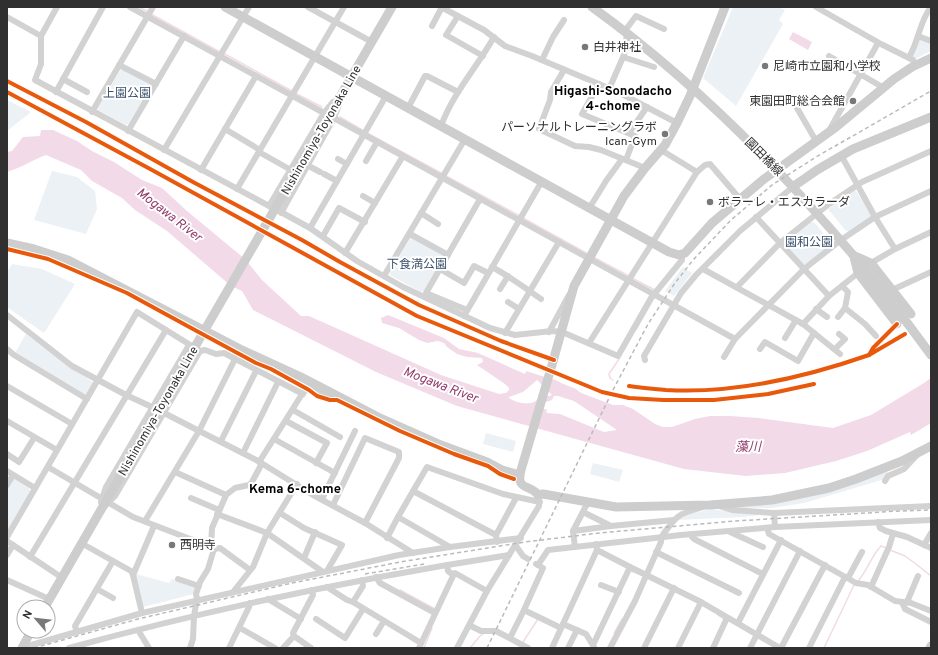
<svg xmlns="http://www.w3.org/2000/svg" width="938" height="655" viewBox="0 0 938 655" font-family="Overpass,'Noto Sans JP',sans-serif">
<style>
.green{fill:#ecf1f5}
.water{fill:#f2dae8;fill-rule:evenodd}
.lines{fill:none;stroke-linecap:round;stroke-linejoin:round}
.stream{stroke:#f2dae8;stroke-width:1.5}
.street{stroke:#d2d2d2;stroke-width:6}
.secondary{stroke:#cdcdcd;stroke-width:9}
.rail{stroke:#bababa;stroke-width:1.5;stroke-dasharray:4 3;stroke-linecap:butt}
.secondary-bridge{stroke:#cdcdcd;stroke-width:9}
.cycleway-casing{stroke:#fff;stroke-width:6}
.cycleway{stroke:#e8590c;stroke-width:4}
.poi-dot{fill:#787878;stroke:#fff;stroke-width:1.5}
.labels{text-anchor:middle;stroke-width:4;stroke-linejoin:round;paint-order:stroke}
.poi-label{font-size:12px;fill:#303030;stroke:#fff;text-anchor:start}
.park-label{font-size:12px;fill:#3c516c;stroke:#fff}
.street-label{font-size:12px;fill:#303030;stroke:#fff}
.neighbourhood-label{font-size:13px;font-weight:bold;fill:#000;stroke:#fff}
.water-label{font-size:13px;font-style:italic;fill:#933c6e;stroke:#fff}
</style>
<rect width="100%" height="100%" fill="#fff"/>
<g class="green">
<path d="M733,7H759L762,8L763,7H778L785,10L779,20L783,24L736,106L703,78Z"/>
<path d="M919,38L931,43V51L915,59L911,56Z"/>
<path d="M122,69L151,84V87L128,124L126,125L98,110V108L120,71Z"/>
<path d="M7,100L31,112L7,131Z"/>
<path d="M52,171L77,177L95,191L97,209L86,234L34,220Z"/>
<path d="M855,190L872,213V217L851,232L846,231L828,209Z"/>
<path d="M809,222H814L831,242L830,246L807,264H803L784,244L785,242Z"/>
<path d="M411,237L442,254L443,257L424,291L421,292L390,275V273Z"/>
<path d="M12,264L42,269L75,284L44,333L7,307V272Z"/>
<path d="M683,267L692,273L674,296L665,291Z"/>
<path d="M26,334L58,358L94,383L86,395L15,353Z"/>
<path d="M486,433L516,441L513,452L483,444Z"/>
<path d="M593,463L623,470L619,482L590,474Z"/>
<path d="M887,470L888,474L885,479L804,503L772,508H739L738,506Z"/>
<path d="M15,479L29,488L30,491L7,531V489L12,480Z"/>
<path d="M711,509L733,512L769,514L744,517L676,520L679,517Z"/>
<path d="M136,574L169,583L172,579L196,587L194,594L143,607L135,578Z"/>
</g>
<g class="water">
<path d="M793,32L812,42L808,50L789,39Z"/>
<path d="M41,130H53L77,141L92,151L114,162L142,180L162,188L187,211L245,259L262,280L301,316H309L441,375L499,394L506,393L509,390V388L505,384L477,365L483,362L482,358L467,357L457,354L447,347L444,343L438,341L427,343L419,340L399,328L382,323L381,318L388,315L444,338L459,349L478,353L525,374L526,371L558,381L561,383L576,389L581,393L613,405H623L633,409L655,424L663,427H672L695,419L710,416H730L759,418L833,428L871,415L924,383L931,378V423L911,435L910,432L867,451L836,461L785,473L746,476L684,469L457,406L376,372L253,310L242,291L231,286L167,231L135,210L122,198L92,181L81,170L46,155C32,160 21,168 7,172V152L12,151L23,137L40,136ZM537,380L552,395C548,397 544,396 540,398C538,399 536,401 534,402C527,405 516,403 509,398V397L523,392ZM554,396H558L574,401L617,430L604,432L560,414L547,413L546,411L548,410L544,409L542,406L543,403L552,400Z"/>
</g>
<g class="lines">
<g class="stream">
<path d="M139,7L148,12"/>
<path d="M151,14L220,52"/>
<path d="M223,53L292,91"/>
<path d="M295,93L322,107"/>
<path d="M340,117L364,131"/>
<path d="M367,133L443,174"/>
<path d="M446,176L520,216"/>
<path d="M523,218L588,254"/>
<path d="M593,257L629,276"/>
<path d="M632,278L655,290"/>
<path d="M636,330L654,298"/>
<path d="M613,380L610,378L609,374L619,359"/>
<path d="M890,550L905,556L916,564L931,576"/>
<path d="M631,571L644,576"/>
<path d="M858,581C868,570 871,556 881,546L887,548"/>
<path d="M400,590L435,609"/>
<path d="M718,615L725,620"/>
<path d="M614,633L622,619"/>
<path d="M523,642L538,619"/>
<path d="M424,648L432,628"/>
<path d="M470,648L480,636L484,633"/>
<path d="M824,648L854,585"/>
</g>
<g class="street">
<path d="M57,7L41,36V64L35,80L271,207"/>
<path d="M130,7L324,113"/>
<path d="M308,7L372,42"/>
<path d="M441,7L484,30L505,46L532,56L618,92L677,123"/>
<path d="M816,7L881,44L913,60L916,65"/>
<path d="M458,16L446,35L483,56"/>
<path d="M7,17L41,36"/>
<path d="M432,26L442,7"/>
<path d="M624,32L636,16L664,29"/>
<path d="M918,36L931,41"/>
<path d="M829,56L884,88"/>
<path d="M623,57L654,67"/>
<path d="M909,57C919,41 919,22 931,7"/>
<path d="M542,60L553,37L564,20"/>
<path d="M119,65L156,84"/>
<path d="M564,70L551,92L550,100L539,129L575,146L589,147L601,150L645,168"/>
<path d="M63,79L87,92"/>
<path d="M599,84L582,114L635,136L626,160"/>
<path d="M609,89L624,55L627,34"/>
<path d="M56,92L103,7"/>
<path d="M408,108L425,76H427L458,92"/>
<path d="M797,108L816,141"/>
<path d="M92,112L153,7"/>
<path d="M334,118L735,339"/>
<path d="M441,126C453,93 477,67 494,37"/>
<path d="M225,129L260,150"/>
<path d="M830,129L878,43"/>
<path d="M128,131L184,36"/>
<path d="M629,133L647,107"/>
<path d="M164,150L249,7"/>
<path d="M661,150L697,172"/>
<path d="M259,152L291,170"/>
<path d="M841,155L875,217L895,249"/>
<path d="M338,159L347,164"/>
<path d="M366,161L377,142"/>
<path d="M307,165L320,172"/>
<path d="M201,170L256,76"/>
<path d="M324,174L337,181"/>
<path d="M237,189L344,7"/>
<path d="M363,196L375,203"/>
<path d="M269,206L324,113L333,102"/>
<path d="M590,207L606,181L622,159"/>
<path d="M279,211L310,228L357,261L403,287L490,328L515,335L552,331L562,332L618,356L651,298L682,260V255"/>
<path d="M281,213L334,118L339,105"/>
<path d="M421,213L438,224"/>
<path d="M756,217L829,296"/>
<path d="M310,228L386,96"/>
<path d="M410,234L448,255"/>
<path d="M323,236L339,208L365,222"/>
<path d="M345,253L403,156"/>
<path d="M871,263L895,249L931,232"/>
<path d="M492,267C509,276 525,288 541,299"/>
<path d="M440,269L464,283L474,266L488,273"/>
<path d="M703,269L803,324L840,354"/>
<path d="M384,276L465,139"/>
<path d="M842,286L848,292L845,308L865,324L876,336"/>
<path d="M737,287L780,243L829,204L862,182L931,151"/>
<path d="M500,289L508,276"/>
<path d="M892,290L931,272"/>
<path d="M508,302L519,309"/>
<path d="M816,309L827,317"/>
<path d="M467,310L426,293L480,199"/>
<path d="M7,315L72,366L126,395L152,407"/>
<path d="M464,316L542,181"/>
<path d="M838,317L845,308"/>
<path d="M803,324L829,296L858,273"/>
<path d="M549,332L569,295"/>
<path d="M505,333L559,242"/>
<path d="M785,338L796,320"/>
<path d="M589,343L697,172L705,165L710,164L740,199"/>
<path d="M7,349L14,355L87,399"/>
<path d="M760,349L765,342L798,361L814,333"/>
<path d="M835,349L845,339L839,334"/>
<path d="M724,357L735,339L804,269L841,240L875,217L931,191"/>
<path d="M645,360L644,356L681,293L696,275L740,231L794,186"/>
<path d="M7,386L72,424"/>
<path d="M293,410L340,437"/>
<path d="M164,413L258,461L313,495L365,523L413,553"/>
<path d="M7,421L57,450"/>
<path d="M286,421L327,443L316,463"/>
<path d="M274,439L335,473"/>
<path d="M221,441L256,371"/>
<path d="M243,453L278,382"/>
<path d="M7,454L19,462L34,438"/>
<path d="M48,467L133,517L211,547L214,549L220,548L250,570"/>
<path d="M7,471L35,488"/>
<path d="M175,472L226,495"/>
<path d="M885,481L888,476L904,469L917,455"/>
<path d="M7,485L13,475"/>
<path d="M413,491L496,535L497,542"/>
<path d="M191,498L219,510"/>
<path d="M322,499L355,431"/>
<path d="M101,502L106,487L189,345"/>
<path d="M106,505L115,496L200,351"/>
<path d="M333,505L365,438L399,452V458L365,523"/>
<path d="M719,506L732,510L774,513L931,506"/>
<path d="M280,513L304,528L342,545L327,571"/>
<path d="M774,513L775,527"/>
<path d="M217,514L267,533L323,572"/>
<path d="M398,517L450,547"/>
<path d="M145,521L199,431L235,359"/>
<path d="M878,522L880,528L886,531L907,537L931,548"/>
<path d="M611,526L674,520"/>
<path d="M767,528L769,534L856,583L868,585L895,601L911,603L931,611"/>
<path d="M573,531L611,526L583,512"/>
<path d="M730,532L763,547"/>
<path d="M691,534L692,537L694,539L763,574"/>
<path d="M496,535L516,498"/>
<path d="M7,537L137,312L200,351L205,350L216,354L224,353L303,394"/>
<path d="M387,538L398,517L427,467L503,494L540,502"/>
<path d="M7,541L61,577"/>
<path d="M81,543L131,571L133,575"/>
<path d="M596,544L597,550L630,567L701,602L780,648"/>
<path d="M924,545L931,533"/>
<path d="M516,546L523,556L528,559"/>
<path d="M211,547L212,528L226,495L235,488L249,485L252,482L260,467L261,459L304,391C315,387 325,400 336,396"/>
<path d="M575,547L573,531L588,502"/>
<path d="M656,552L739,593"/>
<path d="M7,555L13,545"/>
<path d="M30,557L166,330"/>
<path d="M304,558L315,532"/>
<path d="M536,564L543,568L524,610L561,628"/>
<path d="M538,565L548,550L681,535L775,527L931,520"/>
<path d="M452,574L455,573L487,591"/>
<path d="M376,577L380,583L435,613"/>
<path d="M848,578L862,552"/>
<path d="M178,579L199,586"/>
<path d="M7,580L49,599"/>
<path d="M601,585L619,592"/>
<path d="M327,587L347,600L353,602L421,643"/>
<path d="M871,587L889,547L893,534"/>
<path d="M97,589L113,598"/>
<path d="M233,592L253,567L267,533L297,484"/>
<path d="M268,599L301,619"/>
<path d="M353,602L363,586L362,580"/>
<path d="M902,602L905,609L931,622"/>
<path d="M907,602L918,576"/>
<path d="M142,613L133,575L154,526"/>
<path d="M316,619L345,638L363,609"/>
<path d="M738,623L781,540"/>
<path d="M563,624L586,634L594,647"/>
<path d="M469,625L481,631H496L528,648"/>
<path d="M240,628L275,648"/>
<path d="M138,630L149,648"/>
<path d="M77,632L75,626L113,561"/>
<path d="M376,634L384,621"/>
<path d="M294,636L311,648"/>
<path d="M510,638L524,610"/>
<path d="M593,645L630,567"/>
<path d="M21,648L142,613L399,555L450,547L521,538"/>
<path d="M69,648C214,608 361,578 509,555"/>
<path d="M190,648L193,639L194,616L197,599L196,594L200,582L208,569L214,549"/>
<path d="M229,648L249,607L250,603"/>
<path d="M283,648L294,636L293,633L313,595L312,590"/>
<path d="M419,648L453,576L452,574L448,571L447,565"/>
<path d="M457,648L487,591L539,506V499"/>
<path d="M552,648L597,550"/>
<path d="M568,648L577,630"/>
<path d="M610,648L635,601L661,542C661,536 664,533 668,528C679,512 685,513 703,507"/>
<path d="M644,648L674,588"/>
<path d="M678,648L701,602"/>
<path d="M713,648L727,618"/>
<path d="M750,648L800,551"/>
<path d="M781,648L825,565"/>
<path d="M809,648L845,577"/>
</g>
<g class="secondary">
<path d="M225,7L669,252L679,255L685,253L712,223L764,179L836,127L894,79L912,67L931,58"/>
<path d="M592,7C692,79 780,168 859,262"/>
<path d="M725,7L690,96L677,123L665,145L645,168L624,196L574,286L552,365L521,470C515,491 531,484 538,495L543,494L616,507L710,505L772,500L829,488L856,479L902,461L931,446"/>
<path d="M794,186L817,170L853,149L931,117"/>
<path d="M7,243L34,249L68,260L240,349L301,377L378,417L441,445L487,462L502,470L520,475"/>
<path d="M855,256L871,263L911,314"/>
<path d="M854,257L858,273L897,324"/>
<path d="M908,324L931,355"/>
<path d="M196,345L392,7"/>
<path d="M45,607L155,416"/>
<path d="M22,648L31,631"/>
<path d="M930,648L931,646"/>
</g>
<g class="rail">
<path d="M365,574L424,564"/>
<path d="M34,648L138,619L292,583L400,562L525,542L599,533L735,521L899,511L931,510"/>
<path d="M487,648L613,390L648,324L675,283L693,260L731,220L772,185L816,157L931,91"/>
</g>
<g class="secondary-bridge">
<path d="M859,262L908,324"/>
<path d="M155,416L196,345"/>
</g>
<defs>
<g id="cycleway">
<path d="M7,81L86,122L193,182L302,240L340,262L419,305L501,341L554,360"/>
<path d="M7,92L152,170L417,316L602,392L629,398L663,400H714L768,394L814,384"/>
<path d="M7,249L48,259L127,293L193,329L256,363L271,369L309,390L317,396L330,400H337L400,431L454,454L488,466L500,474L514,479"/>
<path d="M897,324L873,348L869,355L905,334"/>
<path d="M629,386C642,388 654,389 666,390C733,394 806,377 869,355"/>
</g>
</defs>
<use href="#cycleway" class="cycleway-casing"/>
<use href="#cycleway" class="cycleway"/>
</g>
<g class="poi-dot">
<circle cx="585" cy="47" r="4"/>
<circle cx="765" cy="66" r="4"/>
<circle cx="853" cy="101" r="4"/>
<circle cx="665" cy="134" r="4"/>
<circle cx="710" cy="202" r="4"/>
<circle cx="172" cy="545" r="4"/>
</g>
<g class="labels">
<g class="poi-label">
<text x="593" y="51">白井神社</text>
<text x="773" y="70">尼崎市立園和小学校</text>
<text x="845" y="105" text-anchor="end">東園田町総合会館</text>
<text x="657" y="131" text-anchor="end">パーソナルトレーニングラボ<tspan x="657" dy="14">Ican-Gym</tspan></text>
<text x="718" y="206">ボラーレ・エスカラーダ</text>
<text x="180" y="549">西明寺</text>
</g>
<g class="park-label">
<text x="127" y="97">上園公園</text>
<text x="809" y="246">園和公園</text>
<text x="417" y="268">下食満公園</text>
</g>
<g class="street-label">
<text transform="translate(321 130) rotate(-60)" y="4">Nishinomiya-Toyonaka Line</text>
<text transform="translate(764 157) rotate(45)" y="4">園田橋線</text>
<text transform="translate(158 411) rotate(-60)" y="4">Nishinomiya-Toyonaka Line</text>
</g>
<g class="neighbourhood-label">
<text x="613" y="95">Higashi-Sonodacho<tspan x="613" dy="15">4-chome</tspan></text>
<text x="295" y="493">Kema 6-chome</text>
</g>
<g class="water-label">
<text transform="translate(170 214) rotate(38)" y="5">Mogawa River</text>
<text transform="translate(441 384) rotate(21)" y="5">Mogawa River</text>
<text x="748" y="451">藻川</text>
</g>
</g>
<rect width="938" height="655" fill="none" stroke="#303030" stroke-width="16"/>
<g transform="translate(36 619) rotate(298)"><circle r="19" fill="#ffffff" stroke="#acacac"/>
<path d="M0-3L7 15L0 10L-7 15Z" fill="#787878"/>
<text y="-6" font-size="11" font-weight="bold" text-anchor="middle" fill="#303030">N</text>
</g>
</svg>
